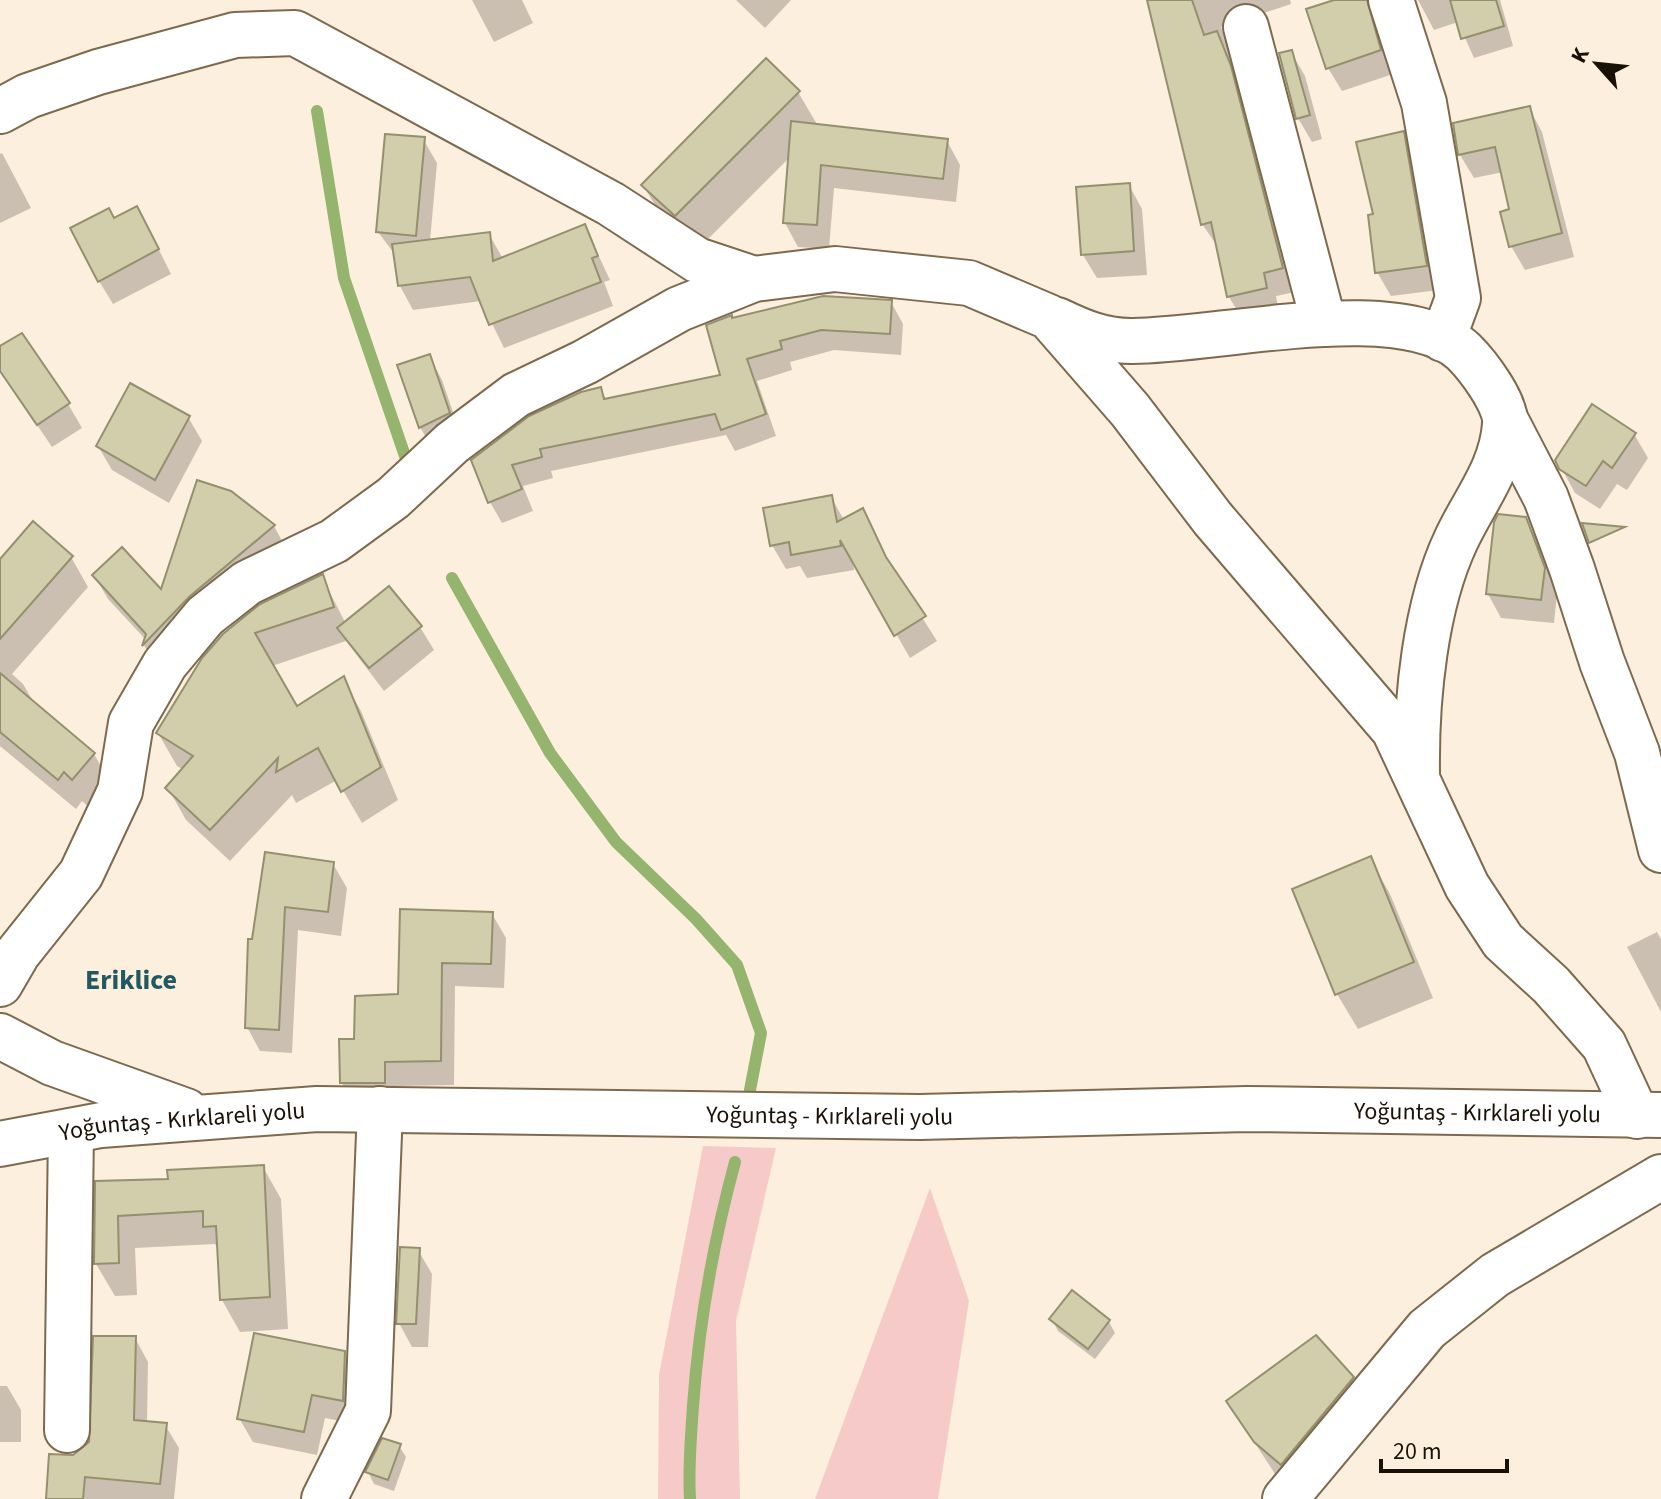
<svg xmlns="http://www.w3.org/2000/svg" width="1661" height="1499" viewBox="0 0 1661 1499" font-family="'Source Sans 3',sans-serif">
<style>
.green{fill:#f6cac8}
.shadow{fill:#0003}
.lines{fill:none;stroke-linecap:round;stroke-linejoin:round}
.stream{stroke:#95b46e;stroke-width:12}
.building{fill:#d2ceab;stroke:#94906e;stroke-width:2}
.minor-casing{stroke:#7d694e;stroke-width:48}
.minor{stroke:#fff;stroke-width:44}
.labels{text-anchor:middle;stroke-width:7;stroke-linejoin:round;paint-order:stroke}
.street-label{font-size:24px;fill:#191106;stroke:#fdefdd}
.quarter-label{font-size:28px;font-weight:bold;fill:#205961;stroke:#fdefdd}
</style>
<rect width="100%" height="100%" fill="#fdefdd"/>
<g class="green">
<path d="M703,1146L776,1148L736,1321L740,1499H658L659,1375Z"/>
<path d="M930,1188L969,1301L938,1499H815Z"/>
</g>
<g class="shadow">
<path d="M472,0H522L533,23L494,42Z"/>
<path d="M736,0H791L765,28Z"/>
<path d="M1149,0H1290L1291,4L1221,27L1243,92L1295,292L1276,296L1279,312L1243,320L1229,297L1218,247L1202,224Z"/>
<path d="M1341,0H1375L1393,74L1342,91L1328,68Z"/>
<path d="M1418,0H1500L1513,46L1474,58L1458,22L1434,30Z"/>
<path d="M1291,52L1305,76L1322,139L1312,142L1298,118Z"/>
<path d="M798,92L818,126L947,141L960,165L956,202L834,188L829,249L798,247L785,223L790,157L697,250L664,220L643,185Z"/>
<path d="M1529,108L1542,132L1574,257L1525,270L1511,246L1512,211L1503,172L1474,178L1460,155L1455,124Z"/>
<path d="M1403,133L1416,157L1439,290L1391,296L1377,272L1375,216Z"/>
<path d="M423,139L437,163L430,241L489,234L503,259L585,227L610,280L604,282L613,306L504,348L481,301L413,310L400,286L396,256L378,232Z"/>
<path d="M2,153L31,208L0,223V154Z"/>
<path d="M1129,185L1142,209L1147,275L1097,278L1083,255Z"/>
<path d="M114,220L150,232L171,274L113,304L99,281Z"/>
<path d="M891,302L903,324L901,355L834,350L790,362L792,370L757,381L776,436L735,451L726,435L551,471L553,478L523,486L533,511L502,523L490,502L474,461L600,390L607,400L722,377L732,320Z"/>
<path d="M0,349L68,404L82,428L52,447L0,370Z"/>
<path d="M429,356L442,380L462,438L434,451L420,427Z"/>
<path d="M188,417L202,441L169,503L112,470L98,446Z"/>
<path d="M1634,434L1648,458L1627,490L1617,484L1600,509L1575,493L1557,460Z"/>
<path d="M831,497L844,520L862,511L893,572L937,641L910,658L852,557L854,570L807,578L800,566L786,569L772,545Z"/>
<path d="M1525,519L1539,543L1557,593L1554,623L1501,618L1488,594Z"/>
<path d="M274,526L287,550L157,668L144,645L146,640L108,599L94,575L161,593Z"/>
<path d="M71,557L88,587L12,674L23,684L36,706L94,754L111,784L90,808L82,801L76,809L0,746V562Z"/>
<path d="M322,577L346,624L420,627L434,650L384,691L346,641L272,666L296,709L343,679L361,711L398,800L362,823L337,780L296,803L292,795L230,861L186,820L168,788L184,770L177,766L158,733L204,660Z"/>
<path d="M266,855L333,864L347,888L341,936L298,930L292,1053L260,1051L247,1027Z"/>
<path d="M1370,859L1390,894L1433,998L1358,1029L1337,994Z"/>
<path d="M492,914L506,938L504,988L455,986L454,1085L397,1086L398,1106L355,1107L342,1083L356,1041L400,996Z"/>
<path d="M1657,932L1661,939V1012L1627,947Z"/>
<path d="M263,1167L281,1199L288,1329L240,1332L222,1300L219,1251L215,1244L135,1248L137,1295L115,1296L96,1264L97,1183L170,1180Z"/>
<path d="M418,1250L432,1274L428,1347H412L399,1323Z"/>
<path d="M1072,1293L1109,1322L1115,1333L1095,1359L1058,1331L1052,1319Z"/>
<path d="M135,1338L148,1362L147,1423L165,1425L179,1448L174,1499H48L74,1457L90,1445Z"/>
<path d="M344,1353L358,1377L356,1424L325,1418L317,1455L253,1442L239,1418Z"/>
<path d="M1353,1378L1373,1414L1277,1477L1228,1402Z"/>
<path d="M0,1386H7L21,1410V1442H0Z"/>
<path d="M399,1446L406,1457L394,1491L374,1484L368,1472Z"/>
</g>
<g class="lines">
<g class="stream">
<path d="M317,111L344,278L405,456"/>
<path d="M452,578L550,753L616,842L696,919L737,965L761,1033L750,1090"/>
<path d="M690,1499C688,1468 691,1437 693,1406C699,1322 713,1243 735,1162"/>
</g>
</g>
<g class="building">
<path d="M1147,0H1192L1204,35L1217,31L1231,66L1283,268L1264,273L1267,288L1227,297L1211,222L1201,225Z"/>
<path d="M1334,0H1367L1381,50L1326,69L1306,9Z"/>
<path d="M1450,0H1496L1504,26L1461,39Z"/>
<path d="M1292,50L1310,115L1296,119L1279,53Z"/>
<path d="M766,58L800,91L675,216L641,185Z"/>
<path d="M1530,106L1562,233L1509,247L1500,212L1509,209L1495,147L1458,155L1453,123Z"/>
<path d="M791,121L948,139L943,179L821,165L817,225L783,223Z"/>
<path d="M1404,131L1427,266L1375,273L1368,215L1373,214L1356,142Z"/>
<path d="M385,134L425,137L416,236L376,232Z"/>
<path d="M1130,183L1134,251L1081,255L1076,187Z"/>
<path d="M137,206L159,249L98,282L70,228L109,208L114,218Z"/>
<path d="M585,224L598,256L592,258L601,282L489,325L470,277L398,286L392,244L490,232L493,261Z"/>
<path d="M823,296L892,300L890,334L821,330L780,341L782,349L747,359L766,414L721,430L715,414L540,449L542,457L512,465L522,489L488,503L471,460L529,416L581,392L601,387L604,399L720,375L706,325L732,315V318Z"/>
<path d="M22,333L70,403L37,425L0,371V346Z"/>
<path d="M430,354L450,413L419,428L397,365Z"/>
<path d="M130,383L190,416L155,480L96,446Z"/>
<path d="M1592,404L1636,433L1612,468L1603,461L1586,486L1559,469L1555,460Z"/>
<path d="M197,480L231,491L275,525L189,597L142,646L146,634L92,575L122,547L161,589Z"/>
<path d="M832,495L837,522L863,508L886,557L926,616L894,636L840,540L841,546L791,555L789,542L770,546L763,508Z"/>
<path d="M1498,514L1526,517L1545,568L1541,600L1486,594L1494,522Z"/>
<path d="M33,521L73,556L0,639V559Z"/>
<path d="M1582,523L1625,527L1589,543Z"/>
<path d="M323,574L334,607L255,633L297,706L344,676L381,767L341,792L318,748L276,772L278,758L210,830L165,788L193,756L156,733L202,658L223,634L260,604Z"/>
<path d="M389,586L422,626L369,668L337,628Z"/>
<path d="M0,673L95,753L72,780L64,772L58,780L0,732Z"/>
<path d="M265,852L334,862L328,912L285,907L279,1030L245,1028L248,939H252Z"/>
<path d="M1371,856L1414,962L1335,995L1292,889Z"/>
<path d="M400,909L493,912L491,964L442,963L441,1061L385,1062V1083H340L339,1039H354L355,996L398,994Z"/>
<path d="M264,1165L270,1297L220,1300L216,1226L203,1227V1211L118,1216L119,1263L94,1264L95,1181L168,1179L167,1170Z"/>
<path d="M400,1247L420,1248L416,1324H396Z"/>
<path d="M1072,1290L1110,1320L1088,1349L1049,1319Z"/>
<path d="M254,1333L345,1351L343,1401L312,1395L304,1432L237,1419Z"/>
<path d="M1316,1335L1354,1377L1281,1465L1254,1442L1226,1401Z"/>
<path d="M93,1336H136L134,1420L167,1423L160,1484L85,1477L83,1499H46L49,1454L73,1455L89,1442Z"/>
<path d="M382,1438L401,1444L388,1480L365,1472Z"/>
</g>
<g class="lines">
<defs>
<g id="minor">
<path d="M1391,0L1424,103L1458,298L1443,339"/>
<path d="M1246,27L1324,324"/>
<path d="M0,111L28,96L98,72L235,35L295,33L611,204L697,260L754,279"/>
<path d="M1057,320C1082,332 1103,341 1131,341C1213,342 1402,294 1464,352C1478,366 1507,404 1505,424C1502,469 1474,501 1456,540C1425,606 1416,699 1417,772"/>
<path d="M1506,421L1546,498L1572,569L1602,662L1637,753L1661,850"/>
<path d="M0,984L18,953L81,874L120,791L131,723L165,664L205,616L247,583L334,541L393,498L452,443L516,395L585,362L679,309L754,279L835,269L969,283L1049,317L1130,410L1213,519L1394,730L1467,886L1503,941L1551,985L1604,1045L1637,1116"/>
<path d="M0,1036L52,1063L186,1111"/>
<path id="s1" d="M0,1144L101,1125L317,1109L920,1117L1247,1109L1661,1115"/>
<path d="M67,1430L71,1131"/>
<path d="M324,1499L368,1411L380,1109"/>
<path d="M1285,1499L1427,1329L1495,1275L1661,1177"/>
</g>
</defs>
<use href="#minor" class="minor-casing"/>
<use href="#minor" class="minor"/>
</g>
<g class="labels">
<g class="street-label">
<text dy="8" stroke="none"><textPath href="#s1" startOffset="1480">Yoğuntaş - Kırklareli yolu</textPath></text>
<text dy="8" stroke="none"><textPath href="#s1" startOffset="832">Yoğuntaş - Kırklareli yolu</textPath></text>
<text dy="8" stroke="none"><textPath href="#s1" startOffset="184">Yoğuntaş - Kırklareli yolu</textPath></text>
</g>
<g class="quarter-label">
<text x="131" y="989">Eriklice</text>
</g>
</g>
<g transform="translate(1597 64) rotate(297)" stroke="#fdefdd" stroke-width="6" paint-order="stroke">
<path d="M0-6L14 30L0 20L-14 30Z" fill="#191106"/>
<text y="-12" font-size="22" font-weight="bold" text-anchor="middle" fill="#191106">K</text>
</g>
<path d="M1381 1459v12h126v-12" fill="none" stroke="#191106" stroke-width="4"/>
<text x="1393" y="1459" font-size="24" fill="#191106" stroke="#fdefdd" stroke-width="6" paint-order="stroke">20 m</text>
</svg>
